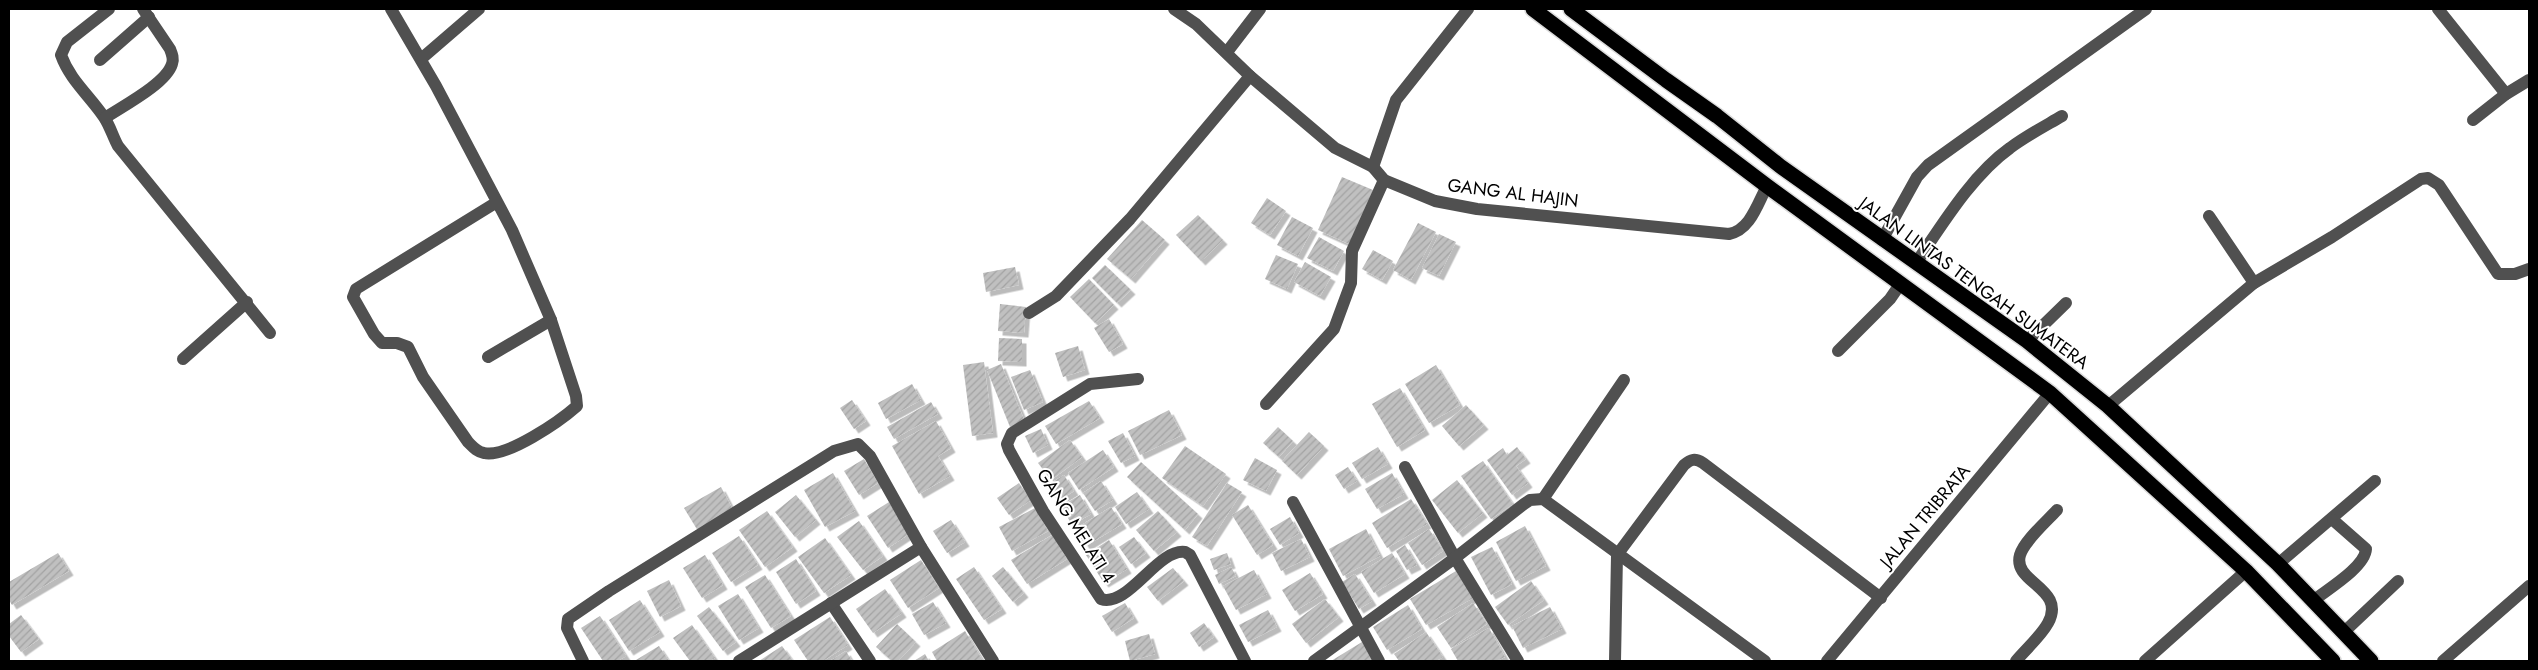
<svg xmlns="http://www.w3.org/2000/svg" width="2538" height="670" viewBox="0 0 2538 670" font-family="Jost,sans-serif">
<style>
.building{fill:url(#building-hatch);filter:url(#shadow)}
.lines{fill:none;stroke-linecap:round;stroke-linejoin:round}
.highway-casing{stroke:#dbdbdb;stroke-width:18}
.minor{stroke:#505050;stroke-width:12}
.highway{stroke:#000;stroke-width:15}
.labels{text-anchor:middle;stroke-width:4;stroke-linejoin:round;paint-order:stroke}
.street-label{font-size:18px;fill:#000;stroke:#fff}
</style>
<defs>
<pattern id="building-hatch" width="6" height="6" patternUnits="userSpaceOnUse" patternTransform="scale(1.25)"><rect width="6" height="6" fill="#c0c0c0"/><path d="M-1 1l2-2M0 6l6-6M5 7l2-2" fill="none" stroke="#a3a3a3"/></pattern>
<filter id="shadow"><feDropShadow dx="4.5" dy="4.5" stdDeviation="0" flood-color="#0004"/></filter>
</defs>
<rect width="100%" height="100%" fill="#fff"/>
<g class="building">
<path d="M1342,177L1373,190L1349,244L1318,230Z"/>
<path d="M1267,198L1286,211L1270,235L1251,223Z"/>
<path d="M1198,215L1223,240L1201,261L1176,235Z"/>
<path d="M1292,217L1313,228L1298,256L1277,245Z"/>
<path d="M1142,220L1165,240L1131,279L1107,259Z"/>
<path d="M1418,223L1436,232L1411,280L1393,270Z"/>
<path d="M1439,234L1456,242L1439,276L1422,268Z"/>
<path d="M1319,237L1344,251L1333,271L1307,258Z"/>
<path d="M1373,250L1393,261L1382,280L1362,269Z"/>
<path d="M1276,255L1298,264L1287,289L1265,279Z"/>
<path d="M1305,262L1331,277L1320,296L1294,282Z"/>
<path d="M1105,265L1131,290L1117,303L1092,278Z"/>
<path d="M1015,267L1019,285L986,292L983,273Z"/>
<path d="M1089,279L1114,305L1095,323L1070,297Z"/>
<path d="M1000,304L1026,307L1024,333L998,331Z"/>
<path d="M1109,319L1123,344L1109,352L1094,328Z"/>
<path d="M999,338L1022,339V362L998,361Z"/>
<path d="M1078,346L1085,370L1063,377L1055,353Z"/>
<path d="M984,362L993,433L972,436L963,365Z"/>
<path d="M1001,364L1025,422L1010,427L987,370Z"/>
<path d="M1436,365L1460,405L1429,423L1405,384Z"/>
<path d="M1030,370L1043,402L1024,410L1011,377Z"/>
<path d="M912,384L921,400L886,419L878,403Z"/>
<path d="M1400,388L1425,430L1397,447L1372,404Z"/>
<path d="M852,400L866,421L854,429L840,408Z"/>
<path d="M1089,401L1100,418L1056,444L1045,426Z"/>
<path d="M931,402L938,414L894,439L887,427Z"/>
<path d="M1466,405L1484,425L1459,446L1442,426Z"/>
<path d="M1169,410L1182,435L1140,455L1128,431Z"/>
<path d="M936,421L951,448L938,456L950,476L919,494L892,446Z"/>
<path d="M1278,427L1293,441L1279,457L1263,443Z"/>
<path d="M1041,429L1048,445L1033,453L1025,436Z"/>
<path d="M1309,432L1324,446L1297,475L1282,461Z"/>
<path d="M1123,433L1135,456L1121,463L1108,441Z"/>
<path d="M1070,440L1082,457L1051,480L1038,463Z"/>
<path d="M1185,446L1226,474L1203,506L1162,478Z"/>
<path d="M1378,447L1388,464L1362,479L1352,463Z"/>
<path d="M1517,447L1526,459L1516,466L1528,483L1512,495L1487,460L1503,448L1507,455Z"/>
<path d="M1103,450L1114,467L1079,490L1068,473Z"/>
<path d="M1255,458L1277,470L1266,491L1243,480Z"/>
<path d="M864,459L878,483L859,495L844,471Z"/>
<path d="M1483,461L1513,504L1491,519L1461,476Z"/>
<path d="M1141,462L1198,514L1185,530L1127,477Z"/>
<path d="M1348,467L1357,481L1344,489L1335,475Z"/>
<path d="M833,473L855,511L825,527L804,490Z"/>
<path d="M1392,473L1404,494L1377,509L1365,489Z"/>
<path d="M1064,475L1074,491L1058,501L1048,485Z"/>
<path d="M1457,480L1483,513L1458,533L1432,500Z"/>
<path d="M1101,481L1113,500L1095,511L1083,493Z"/>
<path d="M1019,483L1031,500L1009,515L997,498Z"/>
<path d="M1227,483L1242,492L1207,546L1192,537Z"/>
<path d="M721,487L732,508L698,531L684,508Z"/>
<path d="M1137,492L1149,509L1126,524L1115,507Z"/>
<path d="M796,495L816,520L795,537L775,512Z"/>
<path d="M1080,495L1091,514L1072,525L1061,506Z"/>
<path d="M1411,499L1427,524L1387,548L1372,523Z"/>
<path d="M889,502L909,534L888,548L867,516Z"/>
<path d="M1248,505L1273,545L1257,555L1232,515Z"/>
<path d="M1111,507L1122,524L1086,546L1075,529Z"/>
<path d="M1035,508L1048,531L1012,551L999,527Z"/>
<path d="M767,511L793,547L765,567L739,530Z"/>
<path d="M1158,511L1177,532L1154,551L1136,530Z"/>
<path d="M1290,517L1299,533L1280,545L1270,529Z"/>
<path d="M951,520L965,542L947,553L933,531Z"/>
<path d="M859,521L883,556L863,570L837,537Z"/>
<path d="M1525,526L1546,566L1516,581L1496,542Z"/>
<path d="M1366,529L1380,556L1343,576L1329,549Z"/>
<path d="M1429,529L1443,551L1422,565L1408,543Z"/>
<path d="M1052,535L1067,559L1027,584L1011,560Z"/>
<path d="M739,536L758,565L731,582L712,553Z"/>
<path d="M1134,537L1146,553L1131,564L1119,547Z"/>
<path d="M825,538L851,575L824,593L798,557Z"/>
<path d="M1301,539L1310,557L1281,571L1272,553Z"/>
<path d="M1109,540L1127,569L1104,583L1086,555Z"/>
<path d="M1405,545L1417,565L1407,570L1396,551Z"/>
<path d="M1492,547L1512,584L1491,595L1471,557Z"/>
<path d="M58,553L69,571L12,605L9,600V582Z"/>
<path d="M1227,553L1231,564L1214,570L1210,559Z"/>
<path d="M1392,553L1405,574L1374,593L1361,572Z"/>
<path d="M705,555L723,585L702,598L683,568Z"/>
<path d="M796,559L816,591L796,604L776,572Z"/>
<path d="M921,560L939,588L908,608L890,580Z"/>
<path d="M974,567L1002,609L984,620L956,579Z"/>
<path d="M1003,567L1024,593L1013,602L992,576Z"/>
<path d="M1231,567L1236,576L1219,584L1215,575Z"/>
<path d="M1173,568L1184,581L1158,601L1147,587Z"/>
<path d="M1254,570L1267,594L1236,610L1223,586Z"/>
<path d="M1456,571L1473,598L1426,625L1410,599Z"/>
<path d="M1310,573L1323,594L1295,611L1282,590Z"/>
<path d="M1355,574L1372,601L1359,609L1342,582Z"/>
<path d="M765,575L791,616L771,628L745,587Z"/>
<path d="M669,580L681,606L660,617L647,591Z"/>
<path d="M1531,581L1544,600L1508,625L1495,607Z"/>
<path d="M885,589L902,613L873,633L856,609Z"/>
<path d="M738,594L759,628L739,640L718,606Z"/>
<path d="M1325,599L1339,617L1306,643L1292,624Z"/>
<path d="M640,600L660,632L629,651L609,620Z"/>
<path d="M933,602L946,623L924,635L912,614Z"/>
<path d="M1125,603L1134,618L1112,632L1102,616Z"/>
<path d="M1473,603L1487,624L1451,648L1437,627Z"/>
<path d="M1408,605L1422,629L1387,650L1373,627Z"/>
<path d="M709,607L736,642L723,651L697,616Z"/>
<path d="M1550,607L1562,629L1523,648L1512,626Z"/>
<path d="M1268,610L1277,627L1248,642L1239,625Z"/>
<path d="M21,615L39,639L21,652L9,636V624Z"/>
<path d="M600,616L626,656L618,661H603L581,628Z"/>
<path d="M830,617L848,645L823,661H808L794,640Z"/>
<path d="M1204,623L1214,637L1199,647L1190,633Z"/>
<path d="M897,624L916,642L898,661H892L876,647Z"/>
<path d="M692,625L715,658L709,661H690L673,638Z"/>
<path d="M1489,628L1505,657L1496,661H1458L1451,649Z"/>
<path d="M965,631L983,661H937L932,652Z"/>
<path d="M1426,632L1443,657L1436,661H1399L1394,654Z"/>
<path d="M1149,634L1155,654L1130,661L1125,641Z"/>
<path d="M1362,642L1375,661H1331Z"/>
<path d="M659,646L669,661H636V660Z"/>
<path d="M782,646L793,661H759Z"/>
<path d="M846,651L852,661H830Z"/>
<path d="M925,654L929,661H914Z"/>
</g>
<g class="lines">
<defs>
<g id="highway">
<path d="M1533,9L1767,186L2050,393L2246,571L2333,661"/>
<path d="M1571,9L1666,80L1717,116L1780,166L2027,341L2108,406L2278,564L2371,661"/>
</g>
</defs>
<use href="#highway" class="highway-casing"/>
<g class="minor">
<path d="M109,9L67,42L61,55C70,80 89,95 104,117C110,126 113,137 118,146L270,333"/>
<path d="M391,9L436,86L512,230L551,320L576,396L577,406C560,421 507,458 484,453C477,452 473,447 468,442L423,377L408,347L397,343H382L374,334L353,297L356,289L497,202"/>
<path d="M1174,9L1196,24L1250,76L1335,148L1373,167L1384,180L1435,201L1477,209L1729,234C1750,230 1757,205 1767,186"/>
<path d="M2438,9L2506,94"/>
<path d="M1227,52L1260,9"/>
<path d="M421,59L479,9"/>
<path d="M100,60L149,17"/>
<path d="M105,118C121,107 166,84 172,64C174,59 172,54 170,49L143,9"/>
<path d="M2473,120L2506,94L2529,80"/>
<path d="M1373,167L1396,100L1468,9"/>
<path d="M2209,216L2254,283"/>
<path d="M1882,240L1917,177L1928,165L2146,9"/>
<path d="M1916,263C1942,225 1972,175 2010,148C2026,136 2045,126 2062,116"/>
<path d="M1029,313L1056,296L1130,219L1250,76"/>
<path d="M2027,341L2066,303"/>
<path d="M1838,351L1890,299L1901,283"/>
<path d="M488,357L551,320"/>
<path d="M183,359L247,302"/>
<path d="M1138,379L1090,384L1012,433L1007,444L1009,450L1043,511L1101,599C1128,608 1158,548 1185,552L1190,555L1245,661"/>
<path d="M1266,404L1334,329L1351,283L1352,251L1384,180"/>
<path d="M2108,406L2254,283L2332,237L2421,179L2428,178L2439,185L2498,274H2515L2529,269"/>
<path d="M1405,467L1455,558L1518,661"/>
<path d="M1543,499L1624,380"/>
<path d="M1293,502L1379,661"/>
<path d="M2278,564L2375,481"/>
<path d="M2314,600C2328,589 2365,567 2366,549L2333,520"/>
<path d="M831,603L870,661"/>
<path d="M2344,632L2398,581"/>
<path d="M583,661L567,628L568,619L609,591L834,451L858,444L870,456L921,547L993,661"/>
<path d="M739,661L921,547"/>
<path d="M1314,661L1455,558L1524,504L1530,500L1543,499L1765,661"/>
<path d="M1615,661L1617,555L1684,465C1691,459 1695,458 1703,463L1881,598"/>
<path d="M1827,661L2050,393"/>
<path d="M2016,661C2026,649 2041,636 2048,623C2067,588 2012,583 2020,555C2024,541 2047,521 2057,510"/>
<path d="M2145,661L2246,571"/>
<path d="M2443,661L2529,586"/>
</g>
<use href="#highway" class="highway"/>
</g>
<g class="labels">
<g class="street-label">
<text transform="translate(1513 193) rotate(7)" y="6">GANG AL HAJIN</text>
<text transform="translate(1974 283) rotate(36)" y="6">JALAN LINTAS TENGAH SUMATERA</text>
<text transform="translate(1925 516) rotate(-50)" y="6">JALAN TRIBRATA</text>
<text transform="translate(1076 526) rotate(58)" y="6">GANG MELATI 4</text>
</g>
</g>
<rect width="2538" height="670" fill="none" stroke="#000000" stroke-width="20"/>
</svg>
